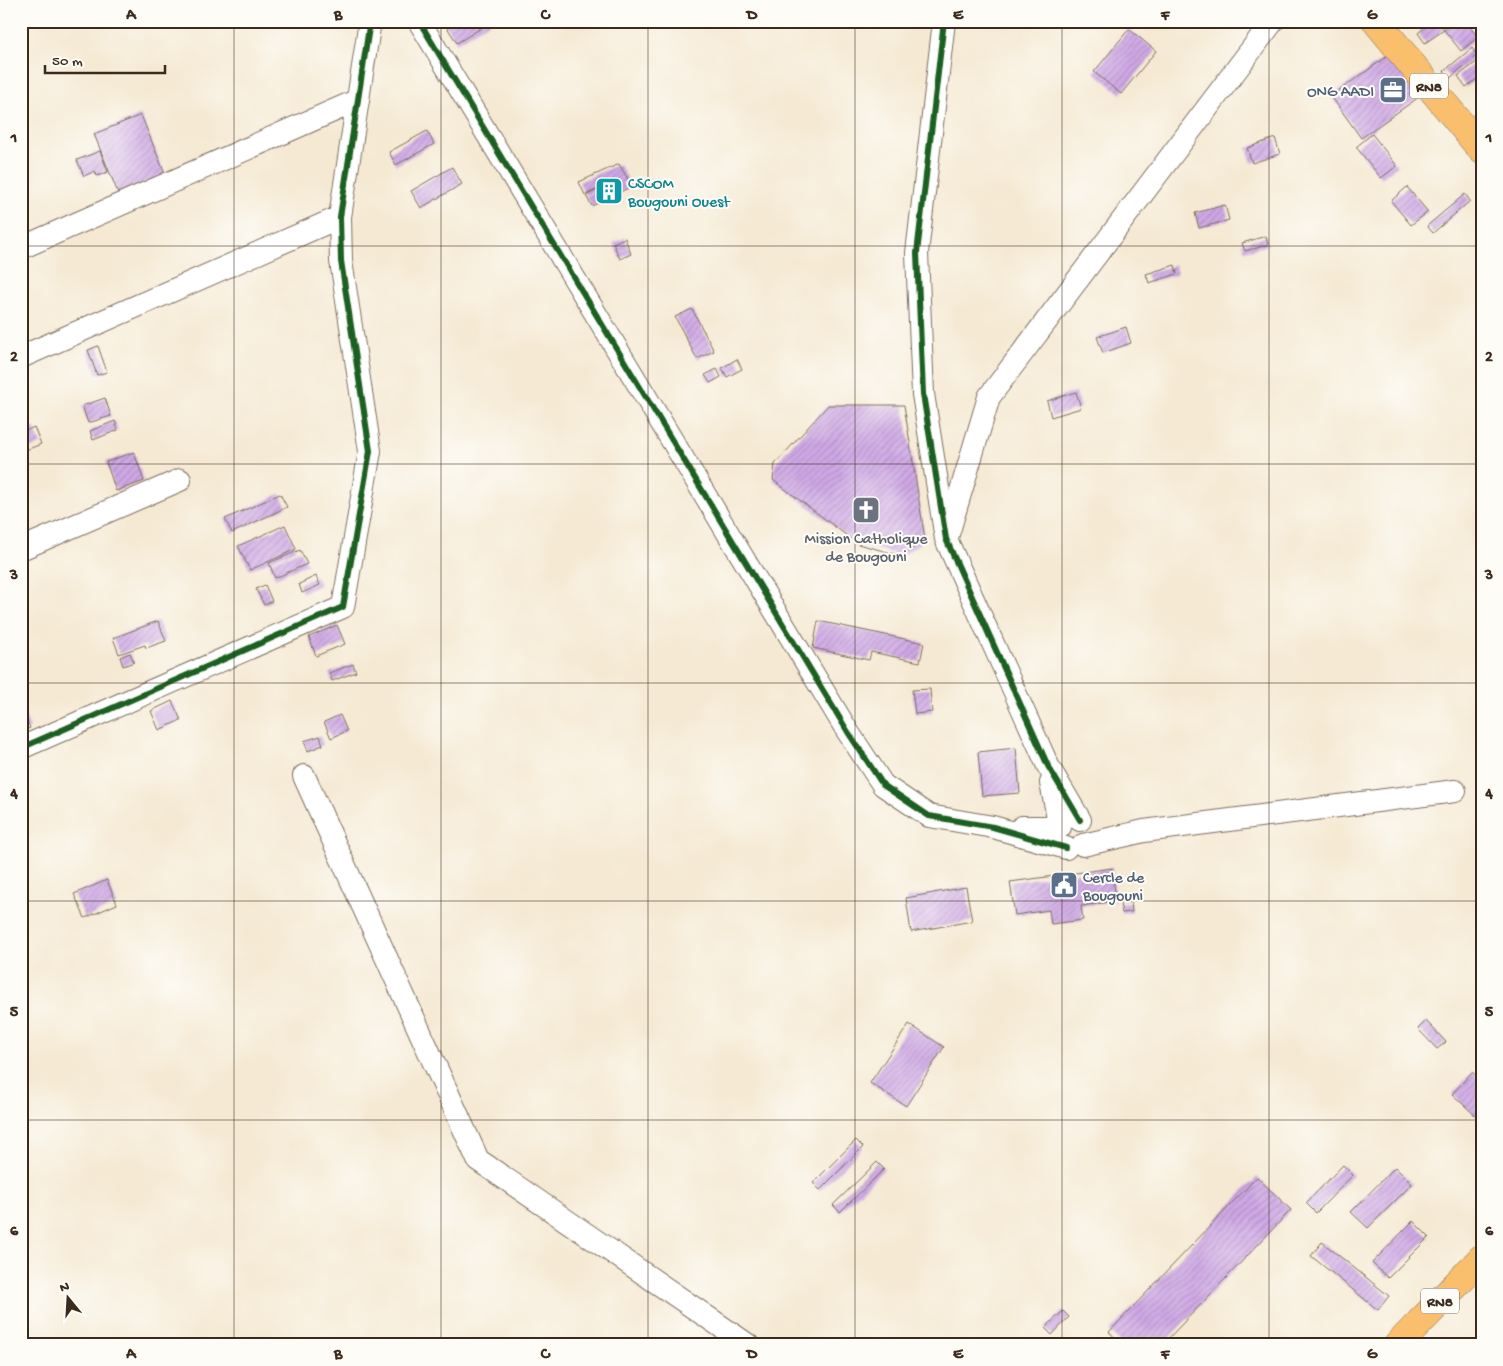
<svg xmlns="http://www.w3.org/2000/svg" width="1503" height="1366" viewBox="0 0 1503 1366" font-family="'Gochi Hand',sans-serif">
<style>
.building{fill:url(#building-hatch)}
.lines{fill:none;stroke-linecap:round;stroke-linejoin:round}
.minor-casing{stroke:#7c6d5d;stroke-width:24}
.major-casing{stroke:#7c6d5d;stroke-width:29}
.minor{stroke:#fff;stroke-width:22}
.major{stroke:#f9bf6d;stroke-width:28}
.cycleway-casing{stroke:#fdfcf7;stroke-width:9}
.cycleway{stroke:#1b5e20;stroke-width:6}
.grid{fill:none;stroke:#3b2a1e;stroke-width:1;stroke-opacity:0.55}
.labels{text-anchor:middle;stroke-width:4;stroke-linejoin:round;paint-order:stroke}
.shield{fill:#fdfcf7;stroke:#75695f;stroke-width:1}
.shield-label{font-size:15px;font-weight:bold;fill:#3b2a1e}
.service-label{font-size:16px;fill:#4e5e75;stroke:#fdfcf7;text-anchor:end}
.culture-label{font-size:16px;fill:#0d838f;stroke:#fdfcf7;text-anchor:start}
.worship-label{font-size:16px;fill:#5b616d;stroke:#fdfcf7}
.neatline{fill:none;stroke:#3b2a1e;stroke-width:2}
.grid-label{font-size:16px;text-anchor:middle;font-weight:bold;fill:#3b2a1e}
</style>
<defs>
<pattern id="building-hatch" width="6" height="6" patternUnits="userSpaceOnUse" patternTransform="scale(1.25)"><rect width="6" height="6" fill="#d0a9e7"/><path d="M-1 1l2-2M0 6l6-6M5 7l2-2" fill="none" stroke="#aa8abb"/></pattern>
</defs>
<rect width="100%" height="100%" fill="#fdfcf7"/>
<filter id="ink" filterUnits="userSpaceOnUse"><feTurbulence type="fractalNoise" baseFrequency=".02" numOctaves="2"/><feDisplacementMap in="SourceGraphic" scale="10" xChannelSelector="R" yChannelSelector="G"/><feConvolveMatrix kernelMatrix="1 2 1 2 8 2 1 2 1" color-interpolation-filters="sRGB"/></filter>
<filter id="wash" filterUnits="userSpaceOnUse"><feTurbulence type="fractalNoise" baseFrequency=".0096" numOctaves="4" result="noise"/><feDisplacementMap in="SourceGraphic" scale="20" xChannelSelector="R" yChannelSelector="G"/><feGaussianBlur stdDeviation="1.12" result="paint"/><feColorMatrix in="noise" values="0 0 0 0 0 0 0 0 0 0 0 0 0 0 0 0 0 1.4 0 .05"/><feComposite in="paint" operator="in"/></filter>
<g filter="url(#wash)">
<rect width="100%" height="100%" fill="#f5e9d3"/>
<g id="blocks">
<g class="building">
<path d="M443,21H492L457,43Z"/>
<path d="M1432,21H1438L1444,30L1425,43L1418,33Z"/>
<path d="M1454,21H1465L1478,37L1461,51L1444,30Z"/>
<path d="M1129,29L1156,51L1121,94L1094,72Z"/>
<path d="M1472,48L1477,55L1450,78L1444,71Z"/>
<path d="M1389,55L1419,97L1361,138L1331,96Z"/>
<path d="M1482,58V75L1466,87L1458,76Z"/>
<path d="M141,115L165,174L118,193L94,134Z"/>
<path d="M427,131L434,144L396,165L389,152Z"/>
<path d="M1372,134L1397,166L1381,178L1356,147Z"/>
<path d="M1275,138L1280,154L1252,163L1247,148Z"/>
<path d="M100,151L108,172L97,176L95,171L84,176L77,160Z"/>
<path d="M619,164L632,186L592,206L586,196L606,185L585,195L579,182Z"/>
<path d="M452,167L462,184L421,208L411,191Z"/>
<path d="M1407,187L1428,212L1411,225L1391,201Z"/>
<path d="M1465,194L1470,201L1433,233L1427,226Z"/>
<path d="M1225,205L1229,220L1199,228L1195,213Z"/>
<path d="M1266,236L1268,245L1245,251L1242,243Z"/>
<path d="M625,238L631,254L620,259L613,243Z"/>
<path d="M1175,265L1177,274L1149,283L1146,274Z"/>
<path d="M692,309L714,351L697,359L675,317Z"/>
<path d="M1126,327L1131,343L1103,353L1097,337Z"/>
<path d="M98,346L107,372L97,375L88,350Z"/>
<path d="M737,359L742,369L727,377L722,368Z"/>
<path d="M717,369L721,377L710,383L705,375Z"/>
<path d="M1076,392L1081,408L1051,417L1047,401Z"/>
<path d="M105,398L111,416L88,423L82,406Z"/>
<path d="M828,405H904L925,539L902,556L858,544L773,480L775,464Z"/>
<path d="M115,421L118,430L93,440L90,431Z"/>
<path d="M34,427L41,444L21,452V433Z"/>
<path d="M134,452L144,481L116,491L106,462Z"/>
<path d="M280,494L287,507L232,533L225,519Z"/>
<path d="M285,525L296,549L250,570L238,546Z"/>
<path d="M300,550L307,564L275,578L269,563Z"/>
<path d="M316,576L320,585L302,593L299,584Z"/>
<path d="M265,585L272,601L264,605L256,589Z"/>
<path d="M158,621L166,641L146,648L145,645L119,654L113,638Z"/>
<path d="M818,621L924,643L920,662L871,652L869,660L813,648Z"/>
<path d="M337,625L345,644L316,656L309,637Z"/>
<path d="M130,653L134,662L123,666L120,657Z"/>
<path d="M353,664L356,672L332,681L329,673Z"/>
<path d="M930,689L932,712L915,714L912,690Z"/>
<path d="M172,701L181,720L159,730L151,711Z"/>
<path d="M21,706L30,728L21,731Z"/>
<path d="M340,715L347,731L331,738L324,722Z"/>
<path d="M320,736L323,745L308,751L304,741Z"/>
<path d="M1016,748L1020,793L982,796L978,752Z"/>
<path d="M1112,868L1116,901L1081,906L1083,920L1051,924L1049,910L1015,915L1010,882Z"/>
<path d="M107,880L117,904L85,918L74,894Z"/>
<path d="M966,887L972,921L911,932L906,898Z"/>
<path d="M1131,902L1132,912L1122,913L1120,904Z"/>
<path d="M1426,1021L1446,1042L1437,1049L1418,1029Z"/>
<path d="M909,1024L944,1047L906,1106L870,1083Z"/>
<path d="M1472,1072L1482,1081V1107L1475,1115L1452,1094Z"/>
<path d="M856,1140L863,1147L820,1190L813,1183Z"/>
<path d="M877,1162L884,1169L840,1212L833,1205Z"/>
<path d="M1343,1165L1353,1175L1316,1213L1306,1203Z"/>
<path d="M1395,1167L1412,1184L1368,1228L1351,1212Z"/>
<path d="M1257,1177L1291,1210L1162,1345H1123L1109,1332Z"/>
<path d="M1413,1221L1429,1237L1388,1278L1372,1263Z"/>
<path d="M1322,1242L1389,1296L1378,1310L1311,1256Z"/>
<path d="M1063,1311L1069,1317L1052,1335L1045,1328Z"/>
</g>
</g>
</g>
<g filter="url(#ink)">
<use href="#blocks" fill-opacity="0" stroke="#7c6d5d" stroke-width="1"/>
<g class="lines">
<defs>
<g id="minor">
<path d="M419,21L848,732L883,785L929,816L993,827L1066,848"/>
<path d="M944,21L917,253L923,394L946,539L1048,766L1080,820"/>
<path d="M21,248L358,100"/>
<path d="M21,357L340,217"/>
<path d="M948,534L989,397L1273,21"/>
<path d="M21,549L180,480"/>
<path d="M21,748L343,607L370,451L341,261L340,217L370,21"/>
<path d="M304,776L478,1160L748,1345"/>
<path d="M1022,827H1060L1051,783"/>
<path d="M1083,845L1144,831L1455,791"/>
</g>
<g id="major">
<path d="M1376,21L1482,150"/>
<path d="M1398,1345L1482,1258"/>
</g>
</defs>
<use href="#minor" class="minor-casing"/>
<use href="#major" class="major-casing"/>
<use href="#minor" class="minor"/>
<use href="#major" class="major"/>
<defs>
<g id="cycleway">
<path d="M419,21L848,732L883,785L929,816L993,827L1066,848"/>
<path d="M944,21L917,253L923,394L946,539L1048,766L1080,820"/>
<path d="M21,748L343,607L370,451L341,261L340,217L370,21"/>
</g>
</defs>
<use href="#cycleway" class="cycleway-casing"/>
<use href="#cycleway" class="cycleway"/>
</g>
</g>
<path class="grid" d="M234,21V1345M441,21V1345M648,21V1345M855,21V1345M1062,21V1345M1269,21V1345M21,246H1482M21,464H1482M21,683H1482M21,901H1482M21,1120H1482"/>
<defs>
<symbol id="office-square" viewBox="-11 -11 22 22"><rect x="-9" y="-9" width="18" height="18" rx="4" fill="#5c6f8a" stroke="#fdfcf7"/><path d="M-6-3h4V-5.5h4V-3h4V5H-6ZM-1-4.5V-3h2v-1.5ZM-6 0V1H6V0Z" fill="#fff"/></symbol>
<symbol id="building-square" viewBox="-11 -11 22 22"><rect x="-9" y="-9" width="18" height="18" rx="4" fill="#0f9aa8" stroke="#fdfcf7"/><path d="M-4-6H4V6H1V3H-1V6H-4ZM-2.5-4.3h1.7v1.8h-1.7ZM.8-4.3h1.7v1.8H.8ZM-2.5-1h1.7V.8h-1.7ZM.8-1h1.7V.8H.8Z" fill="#fff"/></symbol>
<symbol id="church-square" viewBox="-11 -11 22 22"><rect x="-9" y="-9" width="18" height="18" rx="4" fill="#6b7280" stroke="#fdfcf7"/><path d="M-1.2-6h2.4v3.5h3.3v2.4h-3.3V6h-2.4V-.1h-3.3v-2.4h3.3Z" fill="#fff"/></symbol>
<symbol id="civic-square" viewBox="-11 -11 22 22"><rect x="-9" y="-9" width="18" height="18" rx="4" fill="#5c6f8a" stroke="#fdfcf7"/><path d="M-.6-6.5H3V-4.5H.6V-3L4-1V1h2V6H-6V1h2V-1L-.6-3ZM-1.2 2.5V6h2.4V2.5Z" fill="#fff"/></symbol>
</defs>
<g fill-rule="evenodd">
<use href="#office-square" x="1377" y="74" width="32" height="32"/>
<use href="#building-square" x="593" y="175" width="32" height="32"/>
<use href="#church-square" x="850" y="494" width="32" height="32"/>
<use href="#civic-square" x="1048" y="869" width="32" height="32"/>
</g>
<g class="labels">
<g class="shield">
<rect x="1410" y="73.5" width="38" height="25" rx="4"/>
<rect x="1421" y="1288.5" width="38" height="25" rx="4"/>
</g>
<g class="shield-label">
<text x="1429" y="91">RN8</text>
<text x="1440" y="1306">RN8</text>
</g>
<g class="service-label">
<text x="1374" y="96">ONG AADI</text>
<text x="1083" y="882" text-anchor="start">Cercle de<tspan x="1083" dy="18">Bougouni</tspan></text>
</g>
<g class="culture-label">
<text x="628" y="188">CSCOM<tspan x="628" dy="18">Bougouni Ouest</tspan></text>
</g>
<g class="worship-label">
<text x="866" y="543">Mission Catholique<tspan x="866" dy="18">de Bougouni</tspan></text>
</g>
</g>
<rect width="1503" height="1366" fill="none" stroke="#fdfcf7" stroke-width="55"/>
<g transform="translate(68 1298) rotate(342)" stroke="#fdfcf7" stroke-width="4" paint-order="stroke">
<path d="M0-4L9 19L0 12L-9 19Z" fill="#3b2a1e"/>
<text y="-8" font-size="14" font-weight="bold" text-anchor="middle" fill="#3b2a1e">N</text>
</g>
<path d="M45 65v8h120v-8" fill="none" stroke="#3b2a1e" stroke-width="2.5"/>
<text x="52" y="65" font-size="15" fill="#3b2a1e" stroke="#fdfcf7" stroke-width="4" paint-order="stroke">50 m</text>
<rect x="28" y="28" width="1448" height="1310" class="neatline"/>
<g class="grid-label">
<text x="131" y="19">A</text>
<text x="338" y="19">B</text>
<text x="545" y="19">C</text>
<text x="752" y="19">D</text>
<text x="958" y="19">E</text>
<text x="1165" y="19">F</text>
<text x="1372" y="19">G</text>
<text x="14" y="142">1</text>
<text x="1489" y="142">1</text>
<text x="14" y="361">2</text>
<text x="1489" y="361">2</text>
<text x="14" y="579">3</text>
<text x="1489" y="579">3</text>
<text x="14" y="798">4</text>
<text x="1489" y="798">4</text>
<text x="14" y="1016">5</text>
<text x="1489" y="1016">5</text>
<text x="14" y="1235">6</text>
<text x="1489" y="1235">6</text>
<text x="131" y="1358">A</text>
<text x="338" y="1358">B</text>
<text x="545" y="1358">C</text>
<text x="752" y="1358">D</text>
<text x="958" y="1358">E</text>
<text x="1165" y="1358">F</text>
<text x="1372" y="1358">G</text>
</g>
</svg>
